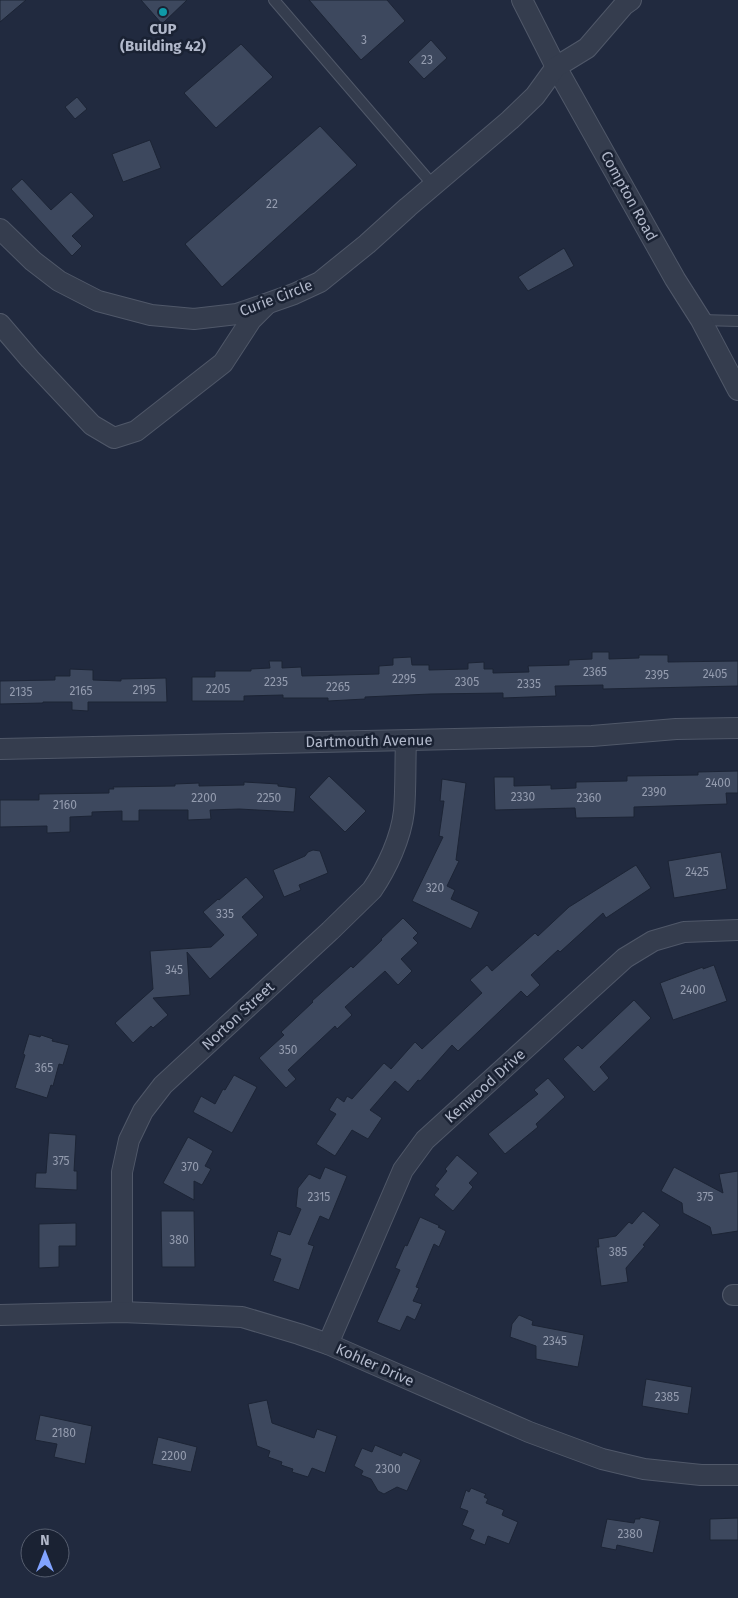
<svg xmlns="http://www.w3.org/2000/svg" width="738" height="1598" viewBox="0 0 738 1598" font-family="'Fira Sans',sans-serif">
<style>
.building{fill:#3d485e;stroke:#1c2435}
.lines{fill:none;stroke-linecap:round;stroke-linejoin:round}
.service-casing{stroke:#505869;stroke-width:12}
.minor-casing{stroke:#505869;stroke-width:22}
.service{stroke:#353d4e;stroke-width:10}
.minor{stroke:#353d4e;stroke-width:20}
.culture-dot{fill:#0f9aa8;stroke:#1a2233;stroke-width:2}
.labels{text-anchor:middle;stroke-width:5;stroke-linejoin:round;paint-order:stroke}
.number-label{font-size:12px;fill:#949caf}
.poi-label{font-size:15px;font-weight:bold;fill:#b1b8ca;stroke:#1a2233}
.street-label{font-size:15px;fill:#b1b8ca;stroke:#1a2233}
</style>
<rect width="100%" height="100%" fill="#212a3f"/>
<g class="building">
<path d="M0,0H26L0,22Z"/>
<path d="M141,0H187L162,24Z"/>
<path d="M309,0H387L405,21L361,60Z"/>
<path d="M431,40L447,58L424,79L408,62Z"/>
<path d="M241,44L273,77L216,128L184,93Z"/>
<path d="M77,97L87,109L75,119L65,107Z"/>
<path d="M320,126L357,165L222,287L185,244Z"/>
<path d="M150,140L161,168L123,182L112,154Z"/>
<path d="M22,179L51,210L71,192L94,216L72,236L82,246L72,256L11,189Z"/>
<path d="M564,248L574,266L528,291L518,277Z"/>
<path d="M592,652H609V659L639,658V655H668V662L738,661V686L603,689V685L555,686L556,696L503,698V693L430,694L365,697V699L328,701V698H283V695L244,696V701H192V677H215V671H251V669L270,668L269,661H282V668L301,667L302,676L379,674V666L393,665V658L411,657L412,665H429V670L468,669V663L484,662V669H493V673L529,672L528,666L569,665V660L592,659Z"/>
<path d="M70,669L93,670V680L121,681V679L166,678L167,702H88V711L72,710V702H43V703L0,704V681L55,680V676H70Z"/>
<path d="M738,771V793H726L727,804L634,807V817L576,818L575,808L495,810L494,777H514V786L551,785V789L576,788V782L627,781V776L698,775V772Z"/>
<path d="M329,776L366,811L345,832L309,797Z"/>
<path d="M442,779L466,783L456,860L459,861L447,886L455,890L451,899L479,912L471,929L412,901L443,837L439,836L444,801H440Z"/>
<path d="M244,782L278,784V786L296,788L294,812L239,809L210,810L211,819L188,820V810H139V821H122V811L92,812V816L70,817V832L47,833V826L0,827V800H39V794L109,793V789H114L113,787L175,786V784L199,783V786L244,785Z"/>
<path d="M313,850L320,851L328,873L299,885L301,890L284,897L273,870L305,856L308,852Z"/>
<path d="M721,852L727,889L674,898L668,861Z"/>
<path d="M636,865L651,888L606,918L603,913L560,952L558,950L531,975L540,985L527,997L521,991L458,1051L452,1045L420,1081L418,1080L408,1092L395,1081L370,1110L382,1118L368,1139L352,1130L335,1156L316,1144L336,1114L329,1110L337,1097L344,1102L347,1096L352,1099L384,1063L391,1069L415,1042L422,1049L482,993L470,980L487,965L492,971L535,933L538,936L569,907Z"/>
<path d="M246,877L264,897L242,917L258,935L210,979L187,952L190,995L153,998L168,1015L153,1028L151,1026L133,1043L115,1023L153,989L150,951L211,947L224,935L203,912L218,899L219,900Z"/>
<path d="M403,918L418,933L413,938L418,943L401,959L412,971L398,985L385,971L345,1007L352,1015L337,1029L335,1026L288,1070L296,1079L286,1088L259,1058L284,1035L281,1032L313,1002L312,1001L351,966L353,968L382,940L381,939Z"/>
<path d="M714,965L727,1001L673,1020L660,983L703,967V969Z"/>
<path d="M634,1000L651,1018L600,1067L609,1078L594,1092L563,1059L578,1045L582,1049Z"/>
<path d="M29,1034L40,1037L41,1035L53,1039L52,1041L69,1045L63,1065L59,1064L53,1086L51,1085L47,1098L15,1088L25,1055L23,1054Z"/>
<path d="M234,1075L257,1087L232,1133L193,1112L201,1096L215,1104L223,1089L225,1090Z"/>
<path d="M548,1078L565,1097L536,1124L538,1127L505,1154L488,1134L538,1094L534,1090Z"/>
<path d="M49,1133L76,1135L74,1171H77V1190L35,1188L36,1173H46Z"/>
<path d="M188,1137L213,1151L205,1166L211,1169L202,1185L194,1181V1200L163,1183Z"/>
<path d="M457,1155L478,1173L469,1183L473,1187L453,1211L434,1195L439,1189L435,1186L447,1171L445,1169Z"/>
<path d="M325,1167L347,1176L329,1220L320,1216L308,1244L314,1246L299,1290L273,1281L281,1259L270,1255L278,1231L290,1235L301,1209L296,1207L298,1188L309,1174L320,1179Z"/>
<path d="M674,1167L723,1193L719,1174L738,1171V1231L712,1235L710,1227L683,1213L682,1203L661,1191Z"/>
<path d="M161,1211H194L195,1267H162Z"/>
<path d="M643,1211L660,1225L643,1245L645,1246L626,1268L628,1282L601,1286L596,1247H599L598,1239L616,1236L629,1222L632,1224Z"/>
<path d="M420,1217L440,1226L438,1227L446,1231L439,1247L434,1244L416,1287L419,1288L413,1301L422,1304L415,1320L407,1316L400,1331L377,1322L400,1270L395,1268L405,1245L407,1246Z"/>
<path d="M76,1223V1246H59V1267L39,1268V1224Z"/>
<path d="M519,1315L533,1321L532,1325L584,1335L578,1367L536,1359V1346L510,1337L512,1324Z"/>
<path d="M646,1379L692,1387L688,1414L642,1406Z"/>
<path d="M267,1400L272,1423L314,1438L317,1429L337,1436L325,1473L312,1468L308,1477L292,1472L293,1469L281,1465L282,1462L268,1457L270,1451L257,1446L248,1404Z"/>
<path d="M40,1415L92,1426L85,1464L54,1457L57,1444L35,1440Z"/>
<path d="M158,1437L197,1447L191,1472L152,1464Z"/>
<path d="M375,1445L401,1456L403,1452L421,1460L407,1491L397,1487L384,1494L378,1491L371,1479L361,1475L363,1471L354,1466L362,1448L372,1452Z"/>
<path d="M471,1488L486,1494L484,1497L488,1499L486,1503L504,1510L502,1515L518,1522L509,1544L488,1536L485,1545L470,1539L474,1530L462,1525L468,1511L460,1508L466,1490L469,1492Z"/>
<path d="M640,1517L660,1521L653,1553L617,1545L616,1550L601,1547L607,1519L634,1523L635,1519H640Z"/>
<path d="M738,1518V1540H710V1519Z"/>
</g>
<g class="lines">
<defs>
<g id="service">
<path d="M274,0L433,185"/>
<path d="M701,320L738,321"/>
</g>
<g id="minor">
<path d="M522,0L556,67L675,279L701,320L738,390"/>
<path d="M0,229L33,261L59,281L98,301L151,315L194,319L237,314L294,294L320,282L367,244L408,207L510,120L535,96L556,67L587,48L624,5L631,0"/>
<path d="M0,324L30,359L92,425L114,438L136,431L223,363L251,320L266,305"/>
<path d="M0,749L592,736L676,729L738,728"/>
<path d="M733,1295H738"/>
<path d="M122,1312V1172L129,1140L143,1111L163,1085L330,931L372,890C387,868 401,838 404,811C406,788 405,764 406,741"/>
<path d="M0,1315L122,1312L242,1317L299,1334L328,1344L529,1432L602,1459L644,1469L701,1475H738"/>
<path d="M328,1344L403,1170L425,1140L625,958L653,941L684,932L738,930"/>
</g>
</defs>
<use href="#service" class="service-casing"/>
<use href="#minor" class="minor-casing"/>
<use href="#service" class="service"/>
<use href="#minor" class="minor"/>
</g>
<circle class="culture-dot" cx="163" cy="12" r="5"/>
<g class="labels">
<g class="number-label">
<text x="364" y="44">3</text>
<text x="427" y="64">23</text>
<text x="272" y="208">22</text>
<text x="595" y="676">2365</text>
<text x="715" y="678">2405</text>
<text x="657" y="679">2395</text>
<text x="404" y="683">2295</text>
<text x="276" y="686">2235</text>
<text x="467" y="686">2305</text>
<text x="529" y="688">2335</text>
<text x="338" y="691">2265</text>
<text x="218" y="693">2205</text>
<text x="144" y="694">2195</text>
<text x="81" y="695">2165</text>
<text x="21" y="696">2135</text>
<text x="718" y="787">2400</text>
<text x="654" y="796">2390</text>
<text x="523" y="801">2330</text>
<text x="204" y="802">2200</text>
<text x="269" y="802">2250</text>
<text x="589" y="802">2360</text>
<text x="65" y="809">2160</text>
<text x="697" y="876">2425</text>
<text x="435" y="892">320</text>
<text x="225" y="918">335</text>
<text x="174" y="974">345</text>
<text x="693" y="994">2400</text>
<text x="288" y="1054">350</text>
<text x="44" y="1072">365</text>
<text x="61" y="1165">375</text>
<text x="190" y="1171">370</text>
<text x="319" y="1201">2315</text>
<text x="705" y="1201">375</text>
<text x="179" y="1244">380</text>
<text x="618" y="1256">385</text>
<text x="555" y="1345">2345</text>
<text x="667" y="1401">2385</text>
<text x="64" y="1437">2180</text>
<text x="174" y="1460">2200</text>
<text x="388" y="1473">2300</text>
<text x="630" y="1538">2380</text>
</g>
<g class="poi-label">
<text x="163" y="34">CUP<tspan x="163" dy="17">(Building 42)</tspan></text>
</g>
<g class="street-label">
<text transform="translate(629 196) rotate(61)" y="5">Compton Road</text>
<text transform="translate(276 298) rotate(-21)" y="5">Curie Circle</text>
<text transform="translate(369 741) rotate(-1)" y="5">Dartmouth Avenue</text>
<text transform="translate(238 1016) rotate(-43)" y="5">Norton Street</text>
<text transform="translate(485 1086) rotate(-42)" y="5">Kenwood Drive</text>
<text transform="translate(375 1365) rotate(24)" y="5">Kohler Drive</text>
</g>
</g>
<g transform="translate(45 1553)"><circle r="24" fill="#1a2233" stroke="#565e6f"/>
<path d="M0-4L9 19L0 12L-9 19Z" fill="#81a3ff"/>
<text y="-8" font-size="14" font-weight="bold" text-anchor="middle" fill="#b1b8ca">N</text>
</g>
</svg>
